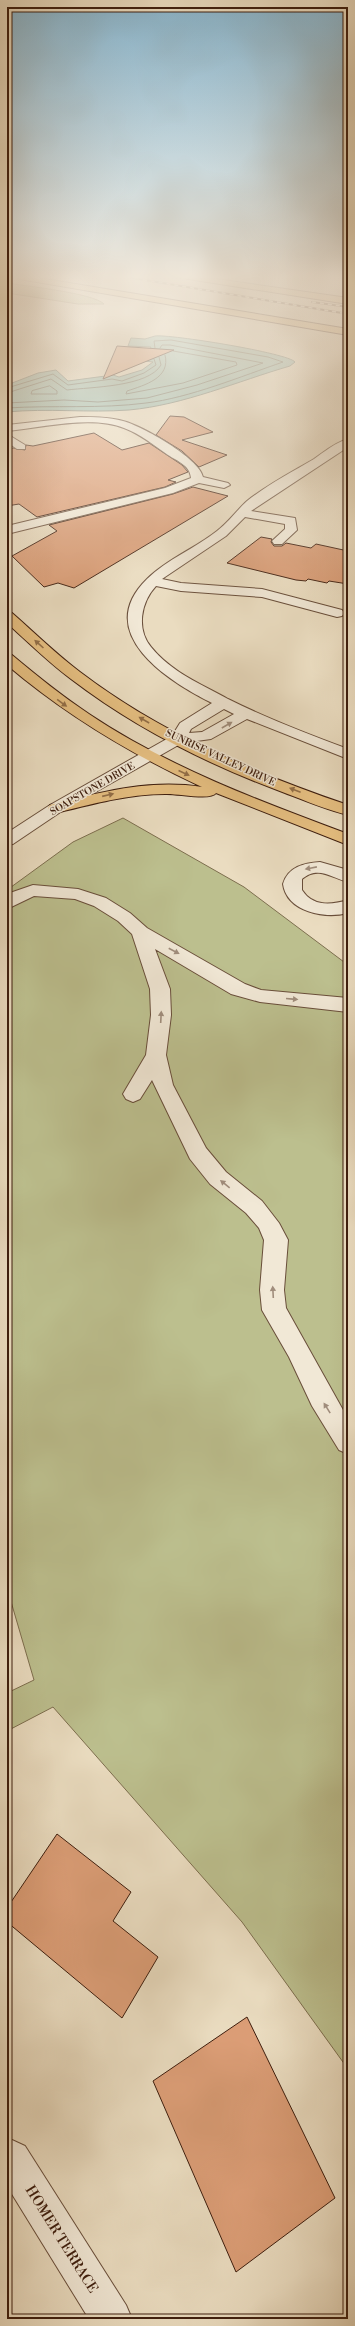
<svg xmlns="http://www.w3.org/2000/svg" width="355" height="2326" viewBox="0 0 355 2326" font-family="'Libre Bodoni',serif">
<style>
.green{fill:#bcbf8e;stroke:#7d6e4e}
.water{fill:#98bcaf;stroke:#747d6f}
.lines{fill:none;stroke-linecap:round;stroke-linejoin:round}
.shore{stroke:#6b6d5e;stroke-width:1}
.building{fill:#db9d76;stroke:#3e1e0e}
.minor-casing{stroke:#694e3a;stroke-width:2}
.major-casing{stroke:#3e1e0e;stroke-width:2}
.highway-casing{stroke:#3e1e0e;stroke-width:2}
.minor{fill:#f1e8d6;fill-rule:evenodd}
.major{fill:#e5be80;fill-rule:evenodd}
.highway{fill:#e5be80;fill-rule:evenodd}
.rail-casing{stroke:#3e1e0e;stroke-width:2}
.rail{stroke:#f1e8d6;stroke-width:1.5;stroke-dasharray:4;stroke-linecap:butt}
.oneway{fill:#926e47}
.oneway2{fill:#a08d7c}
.labels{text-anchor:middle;stroke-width:3;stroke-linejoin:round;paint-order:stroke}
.far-street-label{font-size:10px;fill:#3e1e0e;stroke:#f1e8d6}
.near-street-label{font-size:14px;fill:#3e1e0e;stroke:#f1e8d6}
</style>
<rect width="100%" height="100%" fill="#eadcc0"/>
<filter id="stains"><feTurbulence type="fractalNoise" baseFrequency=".005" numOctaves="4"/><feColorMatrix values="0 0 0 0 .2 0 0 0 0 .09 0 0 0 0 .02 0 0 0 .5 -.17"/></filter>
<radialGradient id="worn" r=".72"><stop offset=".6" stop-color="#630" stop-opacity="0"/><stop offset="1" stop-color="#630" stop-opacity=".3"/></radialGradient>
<g class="green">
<path d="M7,283C25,286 93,293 104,304H78L7,293Z"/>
<path d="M123,818L244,887L348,965V2069L242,1922L53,1707L7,1731V1693L34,1680L7,1588V890L73,842Z"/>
</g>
<path class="water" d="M155,336C170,334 288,353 295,362L290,366C238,381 184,405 129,410C88,413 48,408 7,412V385L38,373L56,370L68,381L113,375L119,377L142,370L153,362L144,361L151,347L128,346L131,338L145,339Z"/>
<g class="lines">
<g class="shore">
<path d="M165,355C171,378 145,385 127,391L126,394L183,383L237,365L236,362L173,351"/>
<path d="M50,386L57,391V394H31L32,391Z"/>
<path d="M7,388L53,374L68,385L112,379L122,381L144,373L156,365L154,359"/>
<path d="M7,393L51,379L67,390C91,387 148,387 161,365L159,357"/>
<path d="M7,403L64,400L98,402L147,398L197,385L263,363L170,345H162L160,348"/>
<path d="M7,408C54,405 100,409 146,403C189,398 242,376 283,362L268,357L171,340L154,341L155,348"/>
</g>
</g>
<g class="building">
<path d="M117,346L174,350L103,379Z"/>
<path d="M170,416L184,417L213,432L182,440L227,455L199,467L182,451L156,435Z"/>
<path d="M94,433L122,450L149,443L182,465L188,472L168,480L176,482L165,487L37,517L19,504L7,506V450L13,448L25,450L26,445L33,446Z"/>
<path d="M193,487L228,496L74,588L58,583L44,587L12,556L57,531L49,525L173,494Z"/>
<path d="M261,537L272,539L271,542L274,546H282L286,543L311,548L316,544L348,551V584L329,581L327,583L308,579L306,581L296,580L227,563Z"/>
<path d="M57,1834L131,1892L113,1921L158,1957L122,2018L7,1922V1908Z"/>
<path d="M247,2017L335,2198L236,2272L153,2081Z"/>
</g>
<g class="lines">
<defs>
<g id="minor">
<path d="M80,417C94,417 109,417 123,421C142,426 199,458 203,477L228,483L230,485L224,488L199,483L173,493L7,534V526L165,488L191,478C190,465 177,461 168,455C154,445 140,434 124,428C91,415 41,428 7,431V425Z"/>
<path d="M7,434L25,445V449H17L7,442Z"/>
<path d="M348,439V447L251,511L295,518L297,530L282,544H274L272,541L285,529V524L245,517L226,536L162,579L181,583L262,589L342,610L344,613L342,616L337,617L262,597L181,591L156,586C141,602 136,629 151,647C171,672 201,684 228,699C266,718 307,734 348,749V759L247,719L211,739L182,743L62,811L13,844L7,845V833L50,805L172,736L180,723L212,703C168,681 92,633 147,579C167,559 196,548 217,531C229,522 237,510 247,501C267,485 292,472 314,459C324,452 336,442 348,439ZM224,709L234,714L202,732L189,733L191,729Z"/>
<path d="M320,862L348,870V882C332,878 318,865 302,879V890C313,907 331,905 348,900V913C325,919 287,912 283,884C288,867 304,863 320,862Z"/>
<path d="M33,885L78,889L106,898L130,913L147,928L245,984L261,990L348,998V1012L260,1002L231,994L155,949L170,989L171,1015L166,1055L173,1085L206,1148L226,1172L262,1201L279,1223L288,1240L284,1290L286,1308L348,1419V1454L339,1450L312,1406L289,1357L262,1310L260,1290L264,1240L259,1228L246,1213L210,1184L190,1159L152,1080L140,1099L133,1102L126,1099L123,1094L146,1055L151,1015L150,989L132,934L118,921L94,906L75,899L34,896L7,909V894Z"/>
<path d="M12,2140L25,2146L126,2305L132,2319H89L7,2186V2142Z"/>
</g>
<g id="major">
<path d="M7,612L12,613C35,633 56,654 80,672C160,733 254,773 348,805V815C327,810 306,801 285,793C209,765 135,728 71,679C48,662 28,642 7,623Z"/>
<path d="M7,654L12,655C37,676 62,696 89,714C168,767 259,801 348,834V845L216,793C210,801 176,793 165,794C128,794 92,804 56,813L50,811L48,808L50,805C101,792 149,779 202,787C131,754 67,716 7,665Z"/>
</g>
<g id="highway">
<path d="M15,277H33L348,329V335L19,279Z"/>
<path d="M184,277H203L348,298V304L188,279Z"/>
</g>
</defs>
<use href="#minor" class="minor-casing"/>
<use href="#major" class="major-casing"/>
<use href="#highway" class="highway-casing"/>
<use href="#minor" class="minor"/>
<use href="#major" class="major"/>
<use href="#highway" class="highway"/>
<defs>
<g id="rail">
<path d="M127,277L348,314"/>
<path d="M312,302L348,307"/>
</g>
</defs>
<use href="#rail" class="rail-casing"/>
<use href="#rail" class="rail"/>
</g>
<defs><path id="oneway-solid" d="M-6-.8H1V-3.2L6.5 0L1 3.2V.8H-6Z"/></defs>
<g class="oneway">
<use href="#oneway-solid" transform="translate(39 644) rotate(-138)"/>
<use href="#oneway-solid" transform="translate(62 703) rotate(36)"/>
<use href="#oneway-solid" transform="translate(144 720) rotate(-150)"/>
<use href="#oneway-solid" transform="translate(184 773) rotate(25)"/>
<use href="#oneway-solid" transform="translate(295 790) rotate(-159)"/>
<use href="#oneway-solid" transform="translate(108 795) rotate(-13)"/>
</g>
<g class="oneway2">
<use href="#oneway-solid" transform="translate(227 725) rotate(-30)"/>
<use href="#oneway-solid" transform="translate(311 868) rotate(169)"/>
<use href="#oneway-solid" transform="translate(174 951) rotate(28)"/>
<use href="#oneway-solid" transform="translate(292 999) rotate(5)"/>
<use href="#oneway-solid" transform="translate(161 1017) rotate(-87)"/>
<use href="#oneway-solid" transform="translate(225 1184) rotate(-141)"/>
<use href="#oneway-solid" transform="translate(273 1292) rotate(-93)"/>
<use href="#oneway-solid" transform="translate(327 1408) rotate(-122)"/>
</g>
<linearGradient id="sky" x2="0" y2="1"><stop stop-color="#88b7d1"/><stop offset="0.46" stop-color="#f6efe3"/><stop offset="1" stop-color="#f6efe3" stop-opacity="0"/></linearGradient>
<rect width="355" height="602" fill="url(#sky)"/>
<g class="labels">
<g class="far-street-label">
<text transform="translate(221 757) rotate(25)" y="4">SUNRISE VALLEY DRIVE</text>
<text transform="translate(92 788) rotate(-30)" y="4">SOAPSTONE DRIVE</text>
</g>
<g class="near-street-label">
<text transform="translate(62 2239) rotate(58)" y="5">HOMER TERRACE</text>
</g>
</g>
<rect width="355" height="2326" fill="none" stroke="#eadcc0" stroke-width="24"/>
<rect x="8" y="8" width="339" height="2310" fill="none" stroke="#3e1e0e" stroke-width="2"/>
<rect x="12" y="12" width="331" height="2302" fill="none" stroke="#3e1e0e"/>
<rect width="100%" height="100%" filter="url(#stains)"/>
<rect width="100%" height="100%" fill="url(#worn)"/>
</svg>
